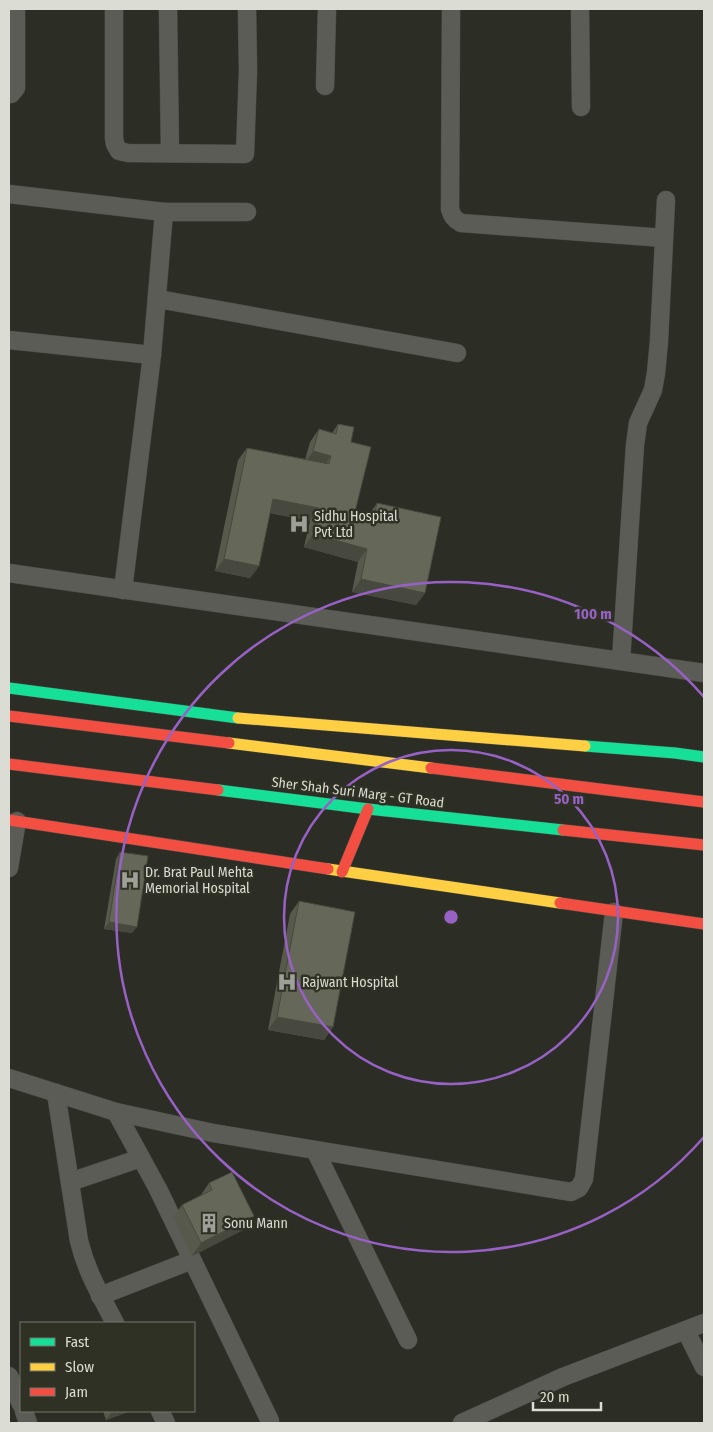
<svg xmlns="http://www.w3.org/2000/svg" width="713" height="1432" viewBox="0 0 713 1432" font-family="'Fira Sans Condensed',sans-serif">
<style>
.lines{fill:none;stroke-linecap:round;stroke-linejoin:round}
.street-casing{stroke:#484a43;stroke-width:19}
.fast-casing{stroke:#484a43;stroke-width:12}
.slow-casing{stroke:#484a43;stroke-width:12}
.jam-casing{stroke:#484a43;stroke-width:12}
.street{stroke:#5b5c56;stroke-width:18}
.fast{stroke:#16e098;stroke-width:11}
.slow{stroke:#ffcf43;stroke-width:11}
.jam{stroke:#f24e42;stroke-width:11}
.wall{fill:#57594d}
.shaded-wall{fill:#47493e}
.building{fill:#656859;stroke:#47493e}
.ring{fill:none;stroke:#9861c5;stroke-width:2.5}
.labels{text-anchor:middle;stroke-width:5;stroke-linejoin:round;paint-order:stroke}
.poi-label{font-size:14px;fill:#dbddd4;stroke:#2e3123;text-anchor:start}
.street-label{font-size:14px;fill:#dbddd4;stroke:#2e3123}
.centre{fill:#9861c5;stroke:#2e3123;stroke-width:2.5}
.ring-label{font-size:15px;text-anchor:middle;font-weight:bold;fill:#9861c5;stroke:#2e3123;stroke-width:5;stroke-linejoin:round;paint-order:stroke}
</style>
<rect width="100%" height="100%" fill="#2c2e26"/>
<g class="lines">
<defs>
<g id="street">
<path d="M114,9V138L115,144L119,151L128,153L245,154L248,71L247,9"/>
<path d="M168,9L170,153"/>
<path d="M451,9L450,209C452,216 454,219 461,223L664,238"/>
<path d="M580,9L581,107"/>
<path d="M325,86L327,9"/>
<path d="M9,94H11L16,88V9"/>
<path d="M9,194L164,212H247"/>
<path d="M158,299L457,353"/>
<path d="M9,340L152,355"/>
<path d="M9,573L704,673"/>
<path d="M123,590L152,355L164,212"/>
<path d="M621,661L635,445L638,423L653,390L656,373L659,341L666,200"/>
<path d="M9,868L17,821"/>
<path d="M9,1078L116,1112L213,1133L571,1192L579,1188L584,1179L614,912"/>
<path d="M56,1093L79,1241C87,1273 100,1294 115,1323"/>
<path d="M116,1112L158,1189L270,1421"/>
<path d="M315,1150L408,1340"/>
<path d="M70,1182L141,1158"/>
<path d="M100,1296L192,1260"/>
<path d="M686,1331L704,1367"/>
<path d="M9,1376L21,1404"/>
<path d="M24,1411L28,1423"/>
<path d="M160,1411L166,1423"/>
<path d="M462,1423L563,1377L704,1323"/>
</g>
<g id="fast">
<path d="M9,688L238,718"/>
<path d="M585,746L675,753L704,757"/>
<path d="M218,790L368,809L563,830"/>
</g>
<g id="slow">
<path d="M238,718L585,746"/>
<path d="M229,743L431,768"/>
<path d="M328,869L560,903"/>
</g>
<g id="jam">
<path d="M9,716L229,743"/>
<path d="M9,764L218,790"/>
<path d="M431,768L704,802"/>
<path d="M9,820L328,869"/>
<path d="M563,830L704,845"/>
<path d="M342,872L368,809"/>
<path d="M560,903L704,924"/>
</g>
</defs>
<use href="#street" class="street-casing"/>
<use href="#fast" class="fast-casing"/>
<use href="#slow" class="slow-casing"/>
<use href="#jam" class="jam-casing"/>
<use href="#street" class="street"/>
<use href="#fast" class="fast"/>
<use href="#slow" class="slow"/>
<use href="#jam" class="jam"/>
</g>
<g class="wall">
<path d="M338,424L351,442L354,516L367,519L368,516L377,503L425,593L416,605L352,592L358,562L304,547L310,521L270,513L259,566L250,578L215,571L238,460L247,448L305,460L310,442L319,429L332,433Z"/>
<path d="M120,852L132,933L104,929L116,859Z"/>
<path d="M299,901L333,1027L324,1040L268,1030L290,914Z"/>
<path d="M209,1183L254,1216L245,1229L192,1256L173,1217L182,1205L201,1195Z"/>
<path d="M103,1411H131L106,1420Z"/>
</g>
<g class="shaded-wall">
<path d="M313,451L331,456L322,469L304,464Z"/>
<path d="M273,499L319,508L310,521L264,511Z"/>
<path d="M313,534L367,549L358,562L304,547Z"/>
<path d="M224,559L259,566L250,578L215,571Z"/>
<path d="M361,579L425,593L416,605L352,592Z"/>
<path d="M109,922L137,927L132,933L104,929Z"/>
<path d="M277,1017L333,1027L324,1040L268,1030Z"/>
<path d="M254,1216L245,1229L192,1256L201,1243Z"/>
<path d="M118,1411H131L106,1420L111,1413Z"/>
</g>
<g class="building">
<path d="M338,424L354,427L351,442L371,447L354,516L373,521L377,503L441,517L425,593L361,579L367,549L313,534L319,508L273,499L259,566L224,559L247,448L329,464L331,456L313,451L319,429L336,434Z"/>
<path d="M120,852L148,856L137,927L109,922Z"/>
<path d="M299,901L355,912L333,1027L277,1017Z"/>
<path d="M232,1172L254,1216L201,1243L182,1205L212,1190L209,1183Z"/>
<path d="M110,1411H118L111,1413Z"/>
</g>
<g class="ring">
<circle cx="451" cy="917" r="167"/>
<path d="M704 1137A335 335 0 1 1 704 697"/>
</g>
<defs>
<symbol id="hospital-bare" viewBox="-9 -9 18 18"><path d="M-5-5h3v3.5h4V-5h3V5h-3V1.5h-4V5h-3Z" fill="#9ea097" stroke="#2e3123" stroke-width="2.5" paint-order="stroke"/></symbol>
<symbol id="building-bare" viewBox="-9 -9 18 18"><path d="M-4-6H4V6H1V3H-1V6H-4ZM-2.5-4.3h1.7v1.8h-1.7ZM.8-4.3h1.7v1.8H.8ZM-2.5-1h1.7V.8h-1.7ZM.8-1h1.7V.8H.8Z" fill="#9ea097" stroke="#2e3123" stroke-width="2.5" paint-order="stroke"/></symbol>
</defs>
<g fill-rule="evenodd">
<use href="#hospital-bare" x="285" y="510" width="28" height="28"/>
<use href="#hospital-bare" x="116" y="866" width="28" height="28"/>
<use href="#hospital-bare" x="273" y="968" width="28" height="28"/>
<use href="#building-bare" x="195" y="1209" width="28" height="28"/>
</g>
<g class="labels">
<g class="poi-label">
<text x="314" y="521">Sidhu Hospital<tspan x="314" dy="16">Pvt Ltd</tspan></text>
<text x="145" y="877">Dr. Brat Paul Mehta<tspan x="145" dy="16">Memorial Hospital</tspan></text>
<text x="302" y="987">Rajwant Hospital</text>
<text x="224" y="1228">Sonu Mann</text>
</g>
<g class="street-label">
<text transform="translate(358 792) rotate(7)" y="5">Sher Shah Suri Marg - GT Road</text>
</g>
</g>
<circle cx="451" cy="917" r="8" class="centre"/>
<g class="ring-label">
<text x="593" y="619">100 m</text>
<text x="569" y="804">50 m</text>
</g>
<rect width="713" height="1432" fill="none" stroke="#dbddd4" stroke-width="20"/>
<rect x="20" y="1322" width="175" height="90" fill="#2e3123" stroke="#73766a"/>
<rect x="30" y="1338" width="25" height="8" fill="#16e098" stroke="#73766a"/>
<text x="65" y="1347" font-size="15" fill="#dbddd4">Fast</text>
<rect x="30" y="1363" width="25" height="8" fill="#ffcf43" stroke="#73766a"/>
<text x="65" y="1372" font-size="15" fill="#dbddd4">Slow</text>
<rect x="30" y="1388" width="25" height="8" fill="#f24e42" stroke="#73766a"/>
<text x="65" y="1397" font-size="15" fill="#dbddd4">Jam</text>
<path d="M533 1402v8h68v-8" fill="none" stroke="#dbddd4" stroke-width="2.5"/>
<text x="540" y="1402" font-size="15" fill="#dbddd4" stroke="#2e3123" stroke-width="4" paint-order="stroke">20 m</text>
</svg>
